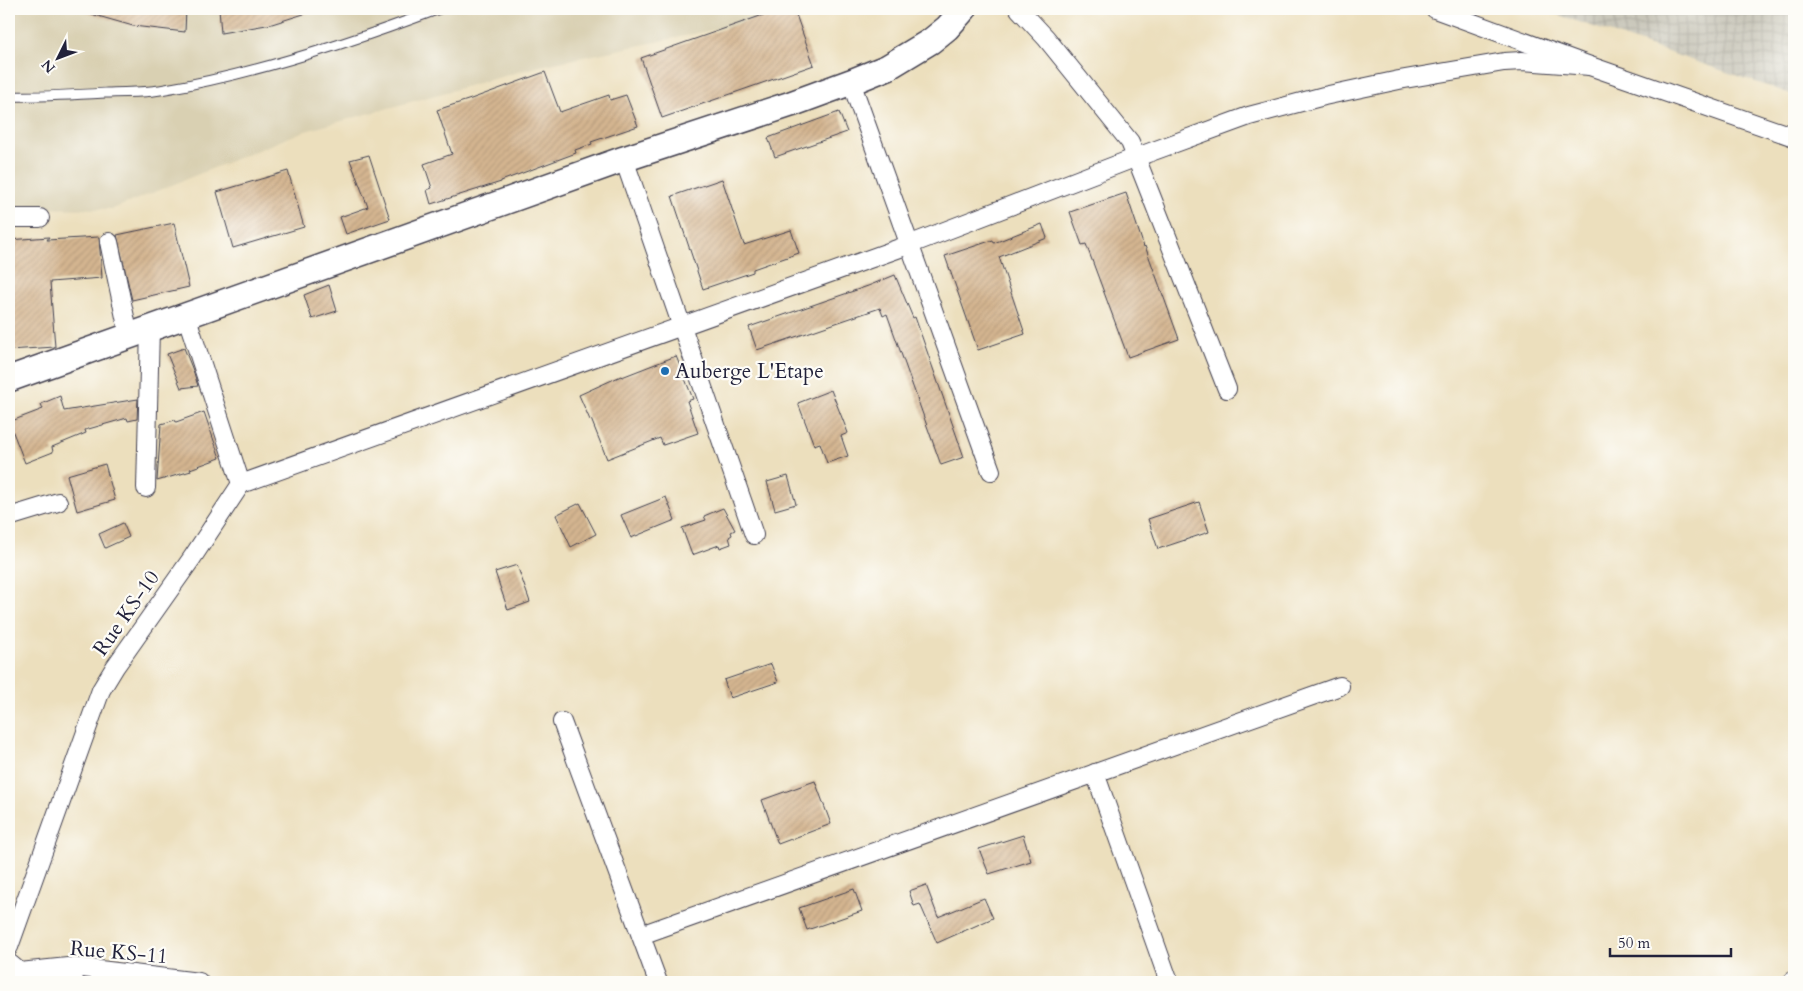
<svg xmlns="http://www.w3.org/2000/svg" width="1803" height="991" viewBox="0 0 1803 991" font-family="Cardo,serif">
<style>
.built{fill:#d9d0b2}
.industrial{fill:url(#industrial-grid)}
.building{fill:url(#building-hatch)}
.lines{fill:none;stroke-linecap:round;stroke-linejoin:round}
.lane-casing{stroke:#403e4e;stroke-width:11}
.street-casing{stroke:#403e4e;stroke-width:20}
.secondary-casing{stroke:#403e4e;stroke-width:28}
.lane{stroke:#fff;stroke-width:9}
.street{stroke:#fff;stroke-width:18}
.secondary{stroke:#fff;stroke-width:25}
.poi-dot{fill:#1f6fb2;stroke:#fdfcf7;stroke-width:2}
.labels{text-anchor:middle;stroke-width:4.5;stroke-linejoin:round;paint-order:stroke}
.poi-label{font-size:21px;fill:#22223b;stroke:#fdfcf7;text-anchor:start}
.street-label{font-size:21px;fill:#22223b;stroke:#fdfcf7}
</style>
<defs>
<pattern id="industrial-grid" width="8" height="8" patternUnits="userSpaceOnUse" patternTransform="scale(1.25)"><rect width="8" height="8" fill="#c7c5b8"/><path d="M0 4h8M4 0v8" fill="none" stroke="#aba99f"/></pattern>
<pattern id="building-hatch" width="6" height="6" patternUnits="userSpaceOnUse" patternTransform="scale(1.25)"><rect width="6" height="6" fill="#d4b590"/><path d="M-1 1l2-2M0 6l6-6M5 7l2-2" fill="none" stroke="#b69b7d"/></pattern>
</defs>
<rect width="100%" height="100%" fill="#fdfcf7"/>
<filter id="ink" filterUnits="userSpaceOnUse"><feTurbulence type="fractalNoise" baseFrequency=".02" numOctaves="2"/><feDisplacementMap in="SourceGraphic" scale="10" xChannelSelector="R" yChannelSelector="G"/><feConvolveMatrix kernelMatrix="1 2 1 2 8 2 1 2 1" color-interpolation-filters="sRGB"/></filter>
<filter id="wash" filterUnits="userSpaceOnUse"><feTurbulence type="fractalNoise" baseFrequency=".0096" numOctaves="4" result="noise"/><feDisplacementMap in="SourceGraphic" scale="20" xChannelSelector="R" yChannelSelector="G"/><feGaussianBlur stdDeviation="1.12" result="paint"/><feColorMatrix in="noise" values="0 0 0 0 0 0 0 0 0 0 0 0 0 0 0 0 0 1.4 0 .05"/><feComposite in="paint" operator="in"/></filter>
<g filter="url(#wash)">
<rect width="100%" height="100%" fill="#ecdfbd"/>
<path class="built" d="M9,9H814L540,66L302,132L113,209L9,208Z"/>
<path class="industrial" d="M1541,9H1794V95Z"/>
<g id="blocks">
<g class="building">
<path d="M85,9H186L185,32L133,26L84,12Z"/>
<path d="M219,9H309L310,12L272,24L221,33Z"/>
<path d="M780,9H794L814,65L662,118L641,58Z"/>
<path d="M545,72L560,112L609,95L610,100L626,95L638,126L591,142L592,144L575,150L576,153L501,181V182L431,204L427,190L432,188L424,164L452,154L437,110L471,99Z"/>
<path d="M839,112L847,132L775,157L768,138Z"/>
<path d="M369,155L390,219L346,234L340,217L368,207L350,160Z"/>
<path d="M288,171L304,227L233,248L217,192Z"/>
<path d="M722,179L744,245L791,230L799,253L753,269V272L703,289L672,196Z"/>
<path d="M1126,193L1144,247L1145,246L1179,339L1128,357L1086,244L1082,245L1070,212Z"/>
<path d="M174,223L189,287L132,300L117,235Z"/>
<path d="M1042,224L1047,238L999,257L1025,334L978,350L945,256L993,240L994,243Z"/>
<path d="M49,237L47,240L99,237L102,278L50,282L55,347L9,350V240Z"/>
<path d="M895,275L913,318L915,317L964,457L941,465L887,314L883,316L880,308L757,350L749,327L868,286Z"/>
<path d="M329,285L337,311L312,319L304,295Z"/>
<path d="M184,348L194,373L198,386L181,388L167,354Z"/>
<path d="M676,356L693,399L687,401L698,433L663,445L660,438L607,459L591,419L590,420L579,395L621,376L622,377Z"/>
<path d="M831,390L848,433L841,436L848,456L827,463L820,443L814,445L798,403Z"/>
<path d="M60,396L64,411L138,399L137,419L128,421L127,418L85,430L86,433L52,447L53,452L25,463L9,422L43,409L41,404Z"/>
<path d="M204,412L220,458L190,469L191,471L157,481L161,424L175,420L176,422Z"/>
<path d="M105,464L115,500L77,511L67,475Z"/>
<path d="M788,476L796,504L775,510L767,482Z"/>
<path d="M666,497L675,520L631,538L621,515Z"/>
<path d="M1199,502L1209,532L1158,549L1148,519Z"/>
<path d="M580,503L596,534L571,547L556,515Z"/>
<path d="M723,508L735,530L731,532L732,535L729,537L731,544L720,548L719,545L692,555L682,528L706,520L704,516Z"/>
<path d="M123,523L129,537L105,548L99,534Z"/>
<path d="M517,565L530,602L508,610L495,572Z"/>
<path d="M771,664L778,682L730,698L724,680Z"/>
<path d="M815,781L831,824L778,844L762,800Z"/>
<path d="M1023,835L1031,861L989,874L979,849Z"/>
<path d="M926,885L938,917L984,898L993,918L937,943L920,904L914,906L909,891Z"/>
<path d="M854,889L862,911L807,930L799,908Z"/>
</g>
</g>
</g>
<g filter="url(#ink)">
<use href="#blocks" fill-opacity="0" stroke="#403e4e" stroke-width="1"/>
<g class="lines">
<defs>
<path id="lane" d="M9,96C42,97 74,95 107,93C124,92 143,93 160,90C253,75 352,42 439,9"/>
<g id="street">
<path d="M1019,9L1046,38L1130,142L1227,389"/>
<path d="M1435,9L1590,66L1794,137"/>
<path d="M851,82L991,471"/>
<path d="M624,159L754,535"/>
<path d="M9,218H40"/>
<path d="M109,242L129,336"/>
<path d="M241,484L911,244L1137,157L1249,116L1324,96L1399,80L1504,62L1522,61L1590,66"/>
<path d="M146,488L150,328"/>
<path d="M9,517L58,502"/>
<path d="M562,722L658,982"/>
<path d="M1095,773L1169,982"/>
<path d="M641,935L1340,686"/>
<path d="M9,947L101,690L115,667L192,558L241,484L186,315"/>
<path d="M9,963L20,972L68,967L83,968L199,982"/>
<path d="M53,970L75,982"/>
<path d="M1792,982L1794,980"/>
</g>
<path id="secondary" d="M9,379L624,159L791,104L851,82L888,67L931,41L947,28L964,9"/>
</defs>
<use href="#lane" class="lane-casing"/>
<use href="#street" class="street-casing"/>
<use href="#secondary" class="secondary-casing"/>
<use href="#lane" class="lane"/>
<use href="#street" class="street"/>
<use href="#secondary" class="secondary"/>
</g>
</g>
<circle class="poi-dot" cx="665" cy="371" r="5"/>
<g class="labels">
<g class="poi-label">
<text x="675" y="378">Auberge L'Etape</text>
</g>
<g class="street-label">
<text transform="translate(126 613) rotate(-55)" y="7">Rue KS-10</text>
<text transform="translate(119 952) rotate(5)" y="7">Rue KS-11</text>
</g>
</g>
<rect width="1803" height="991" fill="none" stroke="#fdfcf7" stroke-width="30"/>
<g transform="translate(58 58) rotate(228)" stroke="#fdfcf7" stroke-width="4" paint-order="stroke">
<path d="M0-4L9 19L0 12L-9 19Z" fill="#22223b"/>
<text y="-8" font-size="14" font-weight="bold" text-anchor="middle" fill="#22223b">N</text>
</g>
<path d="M1610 948v8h121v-8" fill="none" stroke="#22223b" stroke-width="2.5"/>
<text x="1618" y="948" font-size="15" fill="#22223b" stroke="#fdfcf7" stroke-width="4" paint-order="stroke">50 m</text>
</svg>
